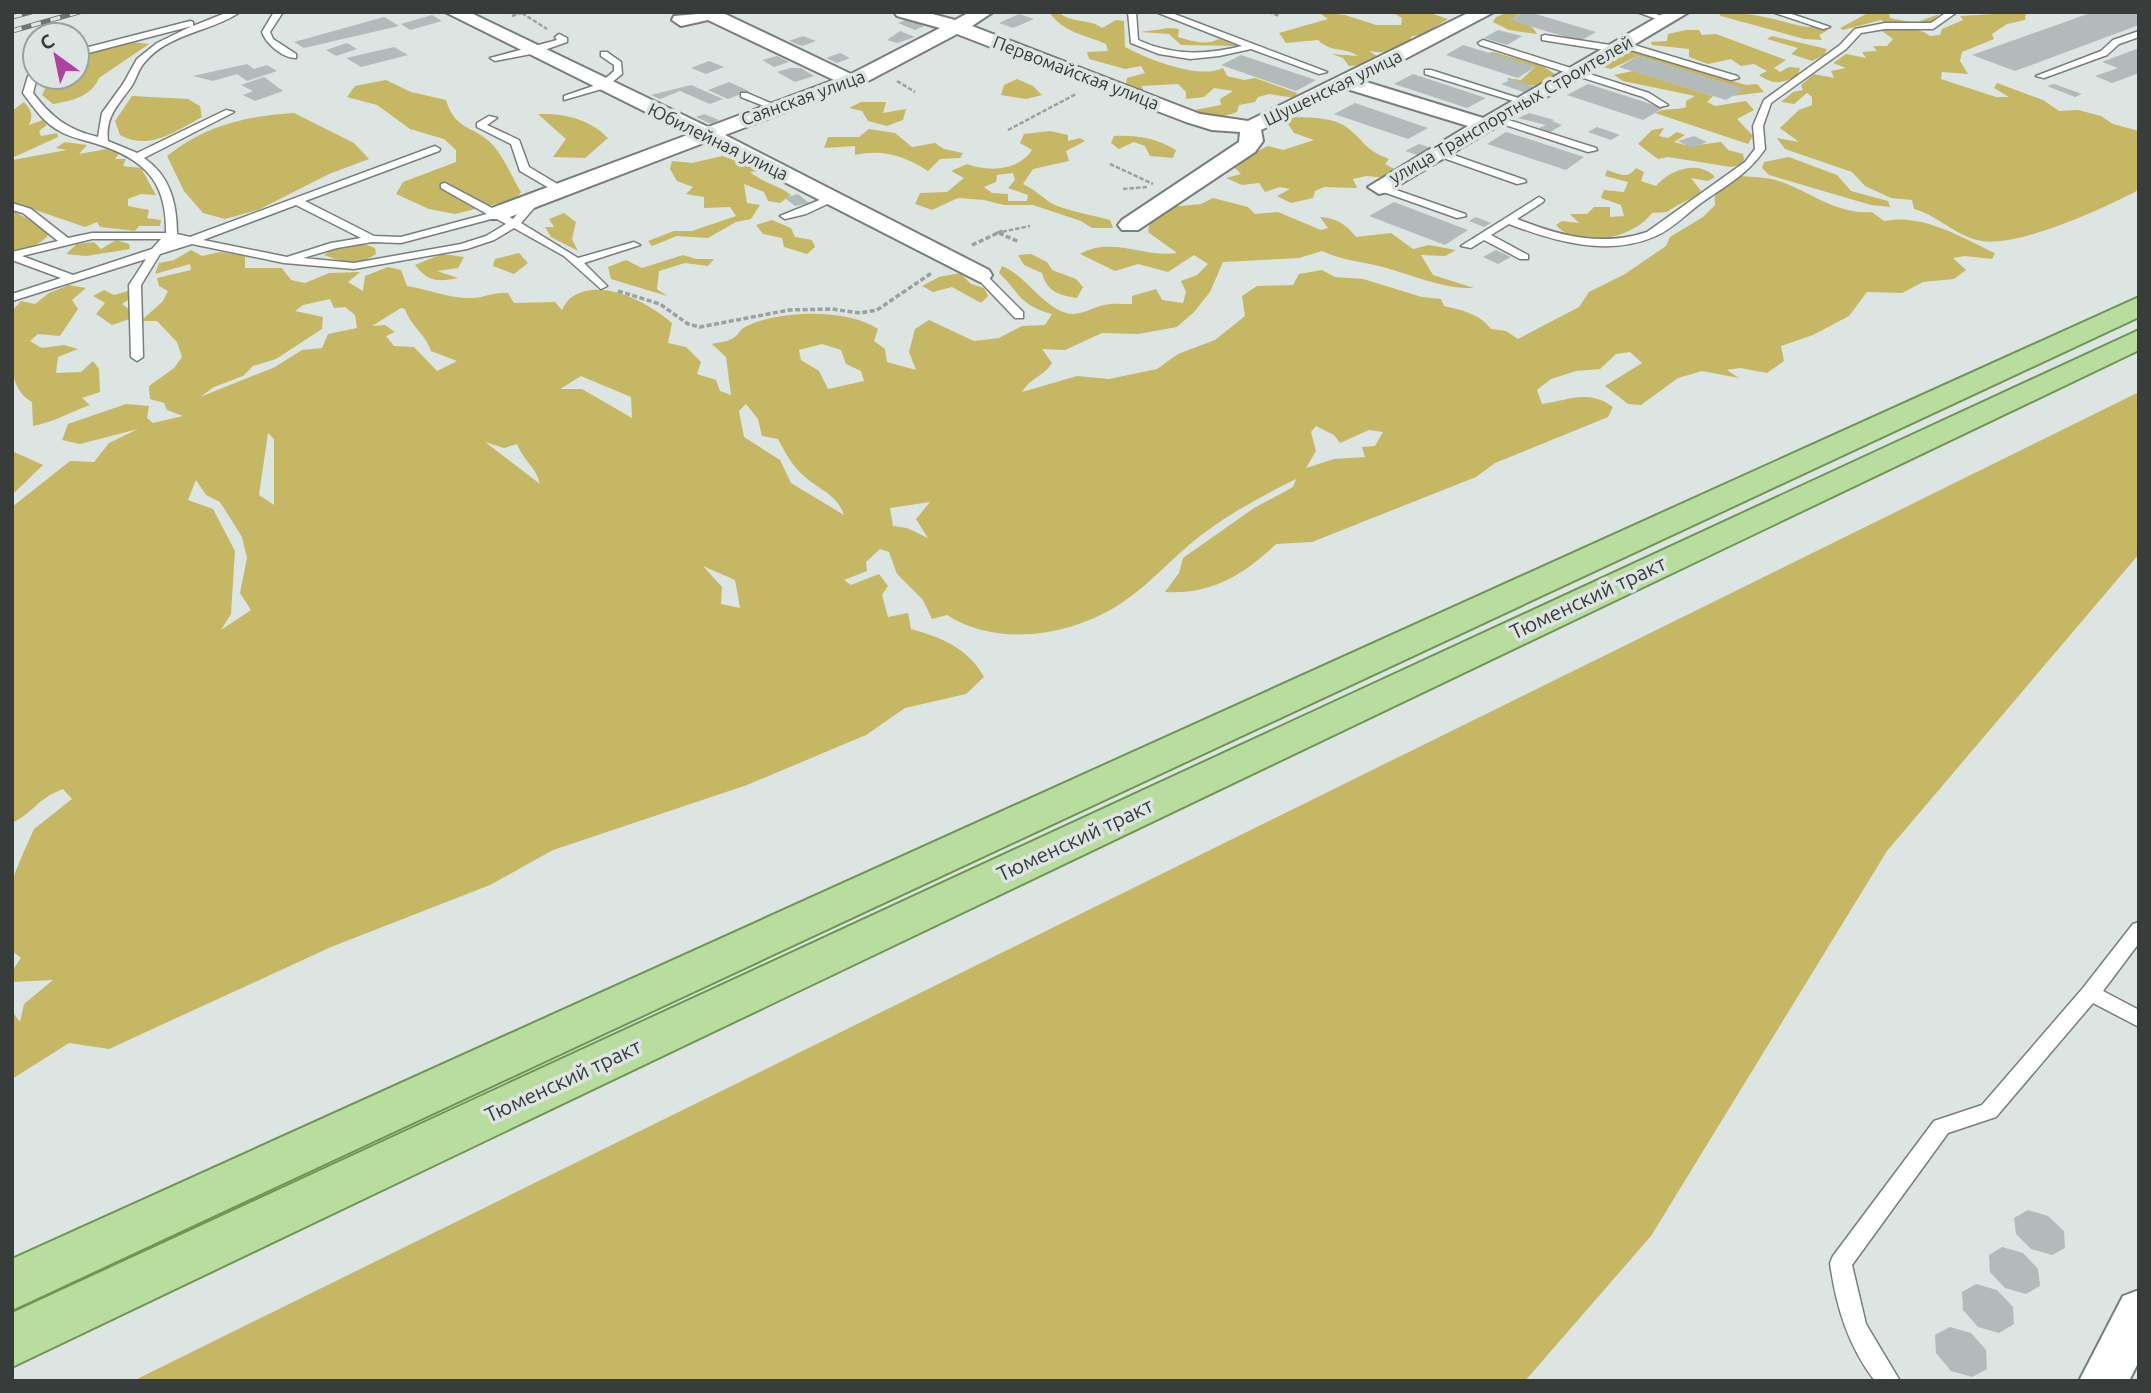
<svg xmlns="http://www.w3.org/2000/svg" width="2151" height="1393" viewBox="0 0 2151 1393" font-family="Ubuntu,sans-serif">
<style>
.green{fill:#c5b763;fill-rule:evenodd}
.building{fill:#b2babb}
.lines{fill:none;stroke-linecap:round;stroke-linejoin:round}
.service-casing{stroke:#777e7b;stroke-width:3}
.minor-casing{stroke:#777e7b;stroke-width:4}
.primary-casing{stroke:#6e9652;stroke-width:4}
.path-far1{stroke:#9aa19e;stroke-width:2.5;stroke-dasharray:4.5 2;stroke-linecap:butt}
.path{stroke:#9aa19e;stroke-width:3.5;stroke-dasharray:5 2.5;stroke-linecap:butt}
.service{fill:#fff;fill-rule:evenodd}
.minor{fill:#fff;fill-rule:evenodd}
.primary{fill:#b9dd9f;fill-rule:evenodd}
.rail-casing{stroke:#6f7472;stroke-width:5}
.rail{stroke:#dde5e2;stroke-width:3.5;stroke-dasharray:10;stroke-linecap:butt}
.labels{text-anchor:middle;stroke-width:7;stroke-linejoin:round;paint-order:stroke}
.far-street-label{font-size:18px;fill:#383c3a;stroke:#dde5e2}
.street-label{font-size:21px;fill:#383c3a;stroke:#dde5e2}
</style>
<rect width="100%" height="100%" fill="#dde5e2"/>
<g class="green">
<path d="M1049,12H1058C1072,24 1089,18 1102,28L1116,20L1124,21L1125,47C1147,59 1200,80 1223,68L1227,76L1244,80L1255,78L1297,93L1295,98L1269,94L1258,97L1255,102L1239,105L1237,112C1223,117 1208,121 1195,110L1221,105L1220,99L1233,91L1214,88L1204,97L1186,99V92L1178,84L1142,86L1144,92L1125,89L1127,78L1145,73L1141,66L1125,69L1089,59L1087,52L1108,51L1106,44C1083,34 1064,33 1049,12Z"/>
<path d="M1318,12L1345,15L1376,25H1401L1402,18L1393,13L1397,12H1427L1448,19L1422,35L1412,36C1403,53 1387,54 1369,51L1380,58L1367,65L1349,66L1343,58L1332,54L1358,56C1343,46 1333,54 1318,40L1286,43L1279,33L1328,19Z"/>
<path d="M1508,12H1522L1510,20C1520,22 1533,24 1537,34L1509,30L1493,22L1496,17Z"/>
<path d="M1717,12C1752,12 1768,18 1801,26C1810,28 1818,26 1828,30L1819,35L1822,40L1804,39L1721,16Z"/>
<path d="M2026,12L2025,20L2007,24L1992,34L1994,39L1962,52L1960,61L1968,74L1942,72L1941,79L1996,97H2009L1994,88L1997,83L2043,100L2059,111L2078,110L2101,116L2113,124L2139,131V188L2135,192C2101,209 2020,247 1982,241C1956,237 1938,215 1914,209L1912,200L1891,198L1865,186L1852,172L1785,149L1777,138L1799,142L1780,128L1799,110L1812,105V97L1807,93L1794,104L1781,102L1793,92L1803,90L1801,85L1814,74L1834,78L1831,71L1846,68L1833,63L1846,54L1866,58L1862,52L1877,51L1873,46H1887L1893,39L1882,31C1894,27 1920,27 1930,36L1940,35L1942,29L1963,20L1960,16Z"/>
<path d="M1868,13L1889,14L1890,18L1915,23L1939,14L1930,24L1885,23L1881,20L1843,30L1840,28Z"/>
<path d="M1170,28L1179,29L1178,37C1192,41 1206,46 1219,39L1238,46L1181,45L1169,34L1140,32Z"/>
<path d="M1686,30H1699L1702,35L1716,34L1786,60L1774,68L1780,72L1789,67L1800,68L1798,75C1782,84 1774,85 1759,75L1767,71L1754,64L1741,66L1731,59L1708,64L1689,57V49L1652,45L1651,42L1667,41L1668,34Z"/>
<path d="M1772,36L1827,49L1824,55L1812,61L1791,54L1798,48L1767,39Z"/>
<path d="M132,42L149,44L99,78C91,97 71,101 53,104L42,95L50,77H77V57Z"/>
<path d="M1634,51L1746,85L1757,84L1764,92L1733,96L1743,89L1638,56L1611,69L1598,66L1618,52Z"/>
<path d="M1493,52L1543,66L1559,77L1542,86L1511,84L1507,78L1521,80L1535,67L1488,53Z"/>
<path d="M1633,71L1713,96L1707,102L1715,106L1746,101L1754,110L1737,119L1753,136L1748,144L1655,113C1666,107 1675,111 1686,107V101L1695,96L1623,81L1614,75Z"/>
<path d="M1017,79L1033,86L1042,95L1026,99L1001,95L1004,85Z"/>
<path d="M386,80L411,92L446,100C455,131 475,126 492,144C504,157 512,177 521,192L516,199L455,214L429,209L396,194L403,182L456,162V150L444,139L410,129L377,105L347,97L355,86Z"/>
<path d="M132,96L188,99L200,106L202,117C174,132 150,151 120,135L115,121Z"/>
<path d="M24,102C31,110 34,115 29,125L43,120L47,125L39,131L41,136L57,133L58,137L12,158V111Z"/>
<path d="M861,102H886L883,113L906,109L903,120L887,126L868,121L862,111L849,108Z"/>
<path d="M294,113L354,143L369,159L329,174L258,210L225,219L203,213L184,191L167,156C206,125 246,116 294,113Z"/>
<path d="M538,114C564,113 590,119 608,138L585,158L553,157L566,139Z"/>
<path d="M1295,117C1313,118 1335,117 1349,129C1367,144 1364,149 1389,159L1385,164L1396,170L1387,178L1366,176L1353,179L1357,188L1324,187L1315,191L1313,198L1291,203L1277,196L1290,189L1280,187L1265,192L1259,183L1242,185L1226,178L1241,174L1231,164L1268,146L1283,150L1314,140L1294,133L1286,121Z"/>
<path d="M1664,128L1659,136L1668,138L1677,132L1685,135L1674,142L1689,146L1721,142L1728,150L1743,154L1745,164L1731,167L1668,157L1658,159L1638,144L1652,130Z"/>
<path d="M869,129L895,133L912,147L935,143L944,149L963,153L960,158L940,159L928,171C904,156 883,149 855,155V146L824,148L828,137H859Z"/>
<path d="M1050,131L1068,135V141L1080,138L1085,141L1066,151L1069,161L1033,169L1023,184C1038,191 1043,199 1055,205C1072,212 1092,215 1110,220L1113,228H1092L1081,221L1033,205H1004L984,200L958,198L932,210L915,204L920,193L947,192L964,178L951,171L967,164C989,172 1018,171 1032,150L1020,143L1024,134ZM1013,173L1015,180L1008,188L1028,195L1027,201H1008V194L992,193L984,187L996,182L997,175Z"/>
<path d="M1114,136C1136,135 1156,138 1176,150L1173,158L1150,156L1145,146L1134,142L1119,149L1111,143Z"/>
<path d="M65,142L87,145L79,154L107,149L119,154L115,159H126L123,166L141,168L156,195L141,194L128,199V206L149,210L147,218L161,220L160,226H139L135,231L100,227L97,222L85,227L12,202V160L67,150L56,148Z"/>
<path d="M722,156L749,164L761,171L750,172C765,184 778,185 791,195L780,203L768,201L764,192L744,184L747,203L760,205L751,219L736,222L708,238L677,236L652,246L648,241L674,231H692L736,216L730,207L704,208V197L686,194L693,187L677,181L670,169L672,161L692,163Z"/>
<path d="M1789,157L1837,175L1851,191L1888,201L1890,207L1871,205L1769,175L1762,168L1764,162Z"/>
<path d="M1636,168L1644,172L1641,181L1656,186C1669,170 1699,159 1715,177L1708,181L1691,178L1701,191C1693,200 1678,203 1667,212L1652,213C1634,238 1578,251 1556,225L1562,221L1579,223L1570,214H1587L1594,207H1610V217L1624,216L1621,205L1601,198L1604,190L1624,192L1628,182L1605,176L1607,170C1620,174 1627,180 1636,168Z"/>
<path d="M1741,176C1753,177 1767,177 1779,181C1811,192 1837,215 1872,212L1884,221C1922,213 1961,237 1995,253L1992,259L1965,256L1953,258L1966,270L1954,279L1923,282L1902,293L1867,292L1849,316L1813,335L1781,346L1784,361L1767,373L1740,368L1727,370L1739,378L1702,371L1678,378L1641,405L1628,404L1605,386L1642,363L1630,352L1616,354L1600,369L1576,371L1551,379L1537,390L1542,404C1569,400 1589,389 1613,407L1608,417L1495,463L1476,477L1312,542L1276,544C1244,575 1211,595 1165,592L1179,573L1183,558L1254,508L1293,487L1296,479C1262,496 1230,513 1200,536C1173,557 1151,583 1123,602C1073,636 998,648 947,615L932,619L923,600L897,574L889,552L880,549L866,562L867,571L844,580L851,585L879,574L888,586L882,595L888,617L908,613L911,629C941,637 969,649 984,677L966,694L905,708L866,735L747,785L553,850L490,885L331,947L109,1049L69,1043L12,1079V1011L20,1022L24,1004L53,980L12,982V971L21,958L12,951V880L22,856L34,829L72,799L63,789C38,798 33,813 12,823V507L70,461L94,462L109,443L138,429L80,444L62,440L68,424L126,404L149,406L147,418L153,423L183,416L167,410L164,403L150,399L149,386L174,368L182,357L177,342L157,321H141L163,301L168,291L159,286L157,278L191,270L190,264L155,274L159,263L174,260L191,250L202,256L220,252L245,256V268H282L291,280L305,283L329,273L360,272L348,282L363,291L365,276L388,267L401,270L407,286C430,290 451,299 474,298C486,297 495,292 508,293L514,303L555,302L562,310C564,306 568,299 572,297C602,277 649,303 672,323L668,343L686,347L701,362L697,374L716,380L720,391L731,395L726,357L712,344C719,342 728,342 733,338C738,336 740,329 745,327C778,310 847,308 878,329L874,341L885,349L887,362L916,370L909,352L915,329L929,320L974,341L999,338L1022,326L1045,325L1052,314C1018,304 1022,295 999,273L1002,266C1026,276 1039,302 1063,312C1078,318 1091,308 1104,305C1113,303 1123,304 1132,304V296L1156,289L1162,300L1183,303L1186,292L1181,281L1197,275L1208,264L1194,255L1168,272L1138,264L1115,271L1080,254C1113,236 1143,258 1177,253L1148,232L1150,220L1171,207L1201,204L1213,198L1248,207L1255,214L1278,212L1321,230L1328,228L1320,217C1336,218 1346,224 1356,237L1391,233L1413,249L1429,245L1456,250L1445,256L1421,255L1433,275L1474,288C1441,289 1411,274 1379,266C1359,261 1341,260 1322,251L1299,258L1223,262L1210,292L1194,312L1177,327L1138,334L1102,333L1065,350L1042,349L1052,363C1044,376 1029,379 1022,392L1077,376L1109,379L1157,369L1178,354L1215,340L1245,316L1242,296L1257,286L1293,285L1299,274L1322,270L1335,277L1363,279L1422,297L1441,299L1444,306C1462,310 1480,314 1491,329L1506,331L1518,339L1579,307L1589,292L1625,274L1666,246L1670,237L1703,217L1715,205C1713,186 1725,183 1741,176ZM330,299L334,308L345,307L355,315L357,328L328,334L322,348L302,350L275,367L200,397L214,387L243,376L253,366L276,359L322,329L323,317L295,311L303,305ZM401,308L405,309C411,327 425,333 431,351L457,361L437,371L414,347L394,346L386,336L395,332L385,325L372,326ZM822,344L841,350L846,364L861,371L864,381L828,389L819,371L801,360L799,350ZM581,376L631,397L632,418L582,389H560ZM746,404L758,419L762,436L778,439C785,452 792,466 804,476C819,490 837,494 844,515L791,483L780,460L744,437L739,411ZM1316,426L1334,435L1340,443L1369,430L1383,432L1375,446L1362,447L1365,457L1334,459L1306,468L1316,451L1311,432ZM268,433L274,439V505L259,495ZM485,442L504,448L517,444C523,460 536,467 540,484ZM196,480L206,495L220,502L242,537L247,558L240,593L251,610L221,630L231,614L235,551L213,509L188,500ZM930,502L916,519L928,538L907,528L893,526L890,508ZM703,566L735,580L740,608L721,604L722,587Z"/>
<path d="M12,210L50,232C42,246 28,247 12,250Z"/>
<path d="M564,213L576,222L572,239L578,251L551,237L545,227H554L549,219Z"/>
<path d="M772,220L791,228L795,237L812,240L815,247L807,254L784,247L782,238L763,234L756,225Z"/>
<path d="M116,240L129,244L130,249L86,256L66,254L77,244L94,242L101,249Z"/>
<path d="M362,243L375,248L376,254C359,266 343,263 324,255L338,246Z"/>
<path d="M519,253L528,263L514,274L493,266L495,259Z"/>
<path d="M442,254L464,257L458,268L437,271L458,278C438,282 428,282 415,265Z"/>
<path d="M1031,254L1047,262L1052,270L1076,279L1083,287L1077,298C1059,295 1047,292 1042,273L1024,265L1018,255Z"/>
<path d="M683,255L696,259H714L708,266L685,263L659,271L657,289L667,296L611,279L608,267L626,260L642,268Z"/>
<path d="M960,273L971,284L984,288L988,296L981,303L952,287L933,292L922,286L939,277Z"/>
<path d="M69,285L86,288L72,300L78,309L60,336L38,334L30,341L42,348L64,345L78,349L58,357L56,373L81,372L93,361L99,369L100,392L82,398L90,405C70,412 54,422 33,426L32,402C3,386 12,341 12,311L21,301L35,304L49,293Z"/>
<path d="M104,290L114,295L128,291L129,299L122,304L130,310L132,318L112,325L96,314L105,303L93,296Z"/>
<path d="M2139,392V554L1887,851L1651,1236L1525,1381H133Z"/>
<path d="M12,451L43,465L12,495Z"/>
</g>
<g class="building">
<path d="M1524,12H1529L1596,32L1580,41L1509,20Z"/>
<path d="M2093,12H2139V25L2015,71L1972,55Z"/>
<path d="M1019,14L1034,19L1013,28L999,23Z"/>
<path d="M432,15L442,21L410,30L401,24Z"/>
<path d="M384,17L399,26L304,48L294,42Z"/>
<path d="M908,19L924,26L915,30L898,23Z"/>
<path d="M1498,30L1522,36L1507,45L1484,38Z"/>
<path d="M900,31L915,37L897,43L887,40Z"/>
<path d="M803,36L816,41L802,46L789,41Z"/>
<path d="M347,43L357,49L336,56L326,50Z"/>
<path d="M1463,45L1535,67L1518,78L1446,55Z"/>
<path d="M394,47L408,55L361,67L346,58Z"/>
<path d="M2139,48V73L2112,83L2095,76L2118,68L2102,62Z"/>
<path d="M840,53L850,58L837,63L826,58Z"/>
<path d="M1241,55L1316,80L1296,91L1221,65Z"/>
<path d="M777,56L789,62L774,67L762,60Z"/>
<path d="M1638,56L1744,89L1726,100L1619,67Z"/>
<path d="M709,61L724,67L706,74L691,68Z"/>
<path d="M247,64L254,69L267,65L277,71L247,81L237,74L213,81L193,76Z"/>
<path d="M790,68H801L814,76L795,82L777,72Z"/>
<path d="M1413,74L1486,98L1467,108L1394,84Z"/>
<path d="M264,77L283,91L255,101L243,95L253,91L241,85Z"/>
<path d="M1512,79L1540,89L1529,94L1501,84Z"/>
<path d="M729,82L749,91L728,99L708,90Z"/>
<path d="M1588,84L1623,95L1663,108L1643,120L1567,95Z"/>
<path d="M2054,84L2082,94L2075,97L2047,86Z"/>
<path d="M691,85L723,99L710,104L680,91L660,99L651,95Z"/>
<path d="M1355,103L1428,128L1408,139L1334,114Z"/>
<path d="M1529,113L1555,120L1552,121L1562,125L1550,132L1539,128L1546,125L1518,118Z"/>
<path d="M704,114L719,120L711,124L696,117Z"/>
<path d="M1597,127L1620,135L1611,140L1588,132Z"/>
<path d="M1506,132L1535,141L1584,157L1566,170L1487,144Z"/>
<path d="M1694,136L1707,142L1691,148L1678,141Z"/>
<path d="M1419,144L1434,149L1420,156L1405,151Z"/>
<path d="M798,194L809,203L795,206L785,198Z"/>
<path d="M1394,202L1468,230L1445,245L1369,216Z"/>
<path d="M1476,217L1491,223L1484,227L1469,221Z"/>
<path d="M1496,250L1511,257L1498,264L1483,257Z"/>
<path d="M2028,1210L2048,1216L2064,1231L2065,1248L2052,1255L2031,1249L2016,1234L2014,1218Z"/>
<path d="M2002,1247L2023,1253L2038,1269L2040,1286L2026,1294L2005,1288L1990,1272L1989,1255Z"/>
<path d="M1976,1284L1997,1290L2013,1307L2014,1324L1999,1333L1978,1327L1963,1310L1962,1292Z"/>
<path d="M1950,1327L1971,1333L1986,1350L1987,1369L1972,1377L1951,1371L1936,1353L1935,1335Z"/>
</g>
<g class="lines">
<defs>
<g id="service">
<path d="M228,12H240C211,32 168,33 144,63C138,70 136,80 131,87C118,105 105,117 108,141L137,153L226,110L234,112L144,158C170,176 177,203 177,234L190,237L435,146L440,149L439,151L305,201L374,236L401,237L487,214L441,188V184L445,183L513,219L532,197H540V201L521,223L578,258L634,242L640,245L584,263L607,286L601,289L564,256L514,228L494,240L467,249L354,269L284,263L192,244L160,254L141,285L143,357L137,361L131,357L129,285L146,259L12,301V294L61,278L12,260V252L58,241L23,213L12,210V203L31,209L68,238L92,233H166C167,181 144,159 97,144C85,140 72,138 61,132C44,123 34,108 23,93L28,76L35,71V77H37L33,93C51,117 68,130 98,137L102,113L123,84L137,59L157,43L192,26L77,56V50L190,21L193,22V26ZM296,205L361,238L331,243L287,257L203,240ZM495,218L506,224L486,236L461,244L354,263L303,258L337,248L372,242L401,243ZM92,239H161L152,249L73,275L22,256Z"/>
<path d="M274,12H283L270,32L273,39L296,54V58C283,58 266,44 262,32Z"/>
<path d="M1128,12H1136L1138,40C1173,56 1206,55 1242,46L1156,12H1169L1327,72L1319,74L1251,49L1219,56L1190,59L1159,54L1131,43Z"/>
<path d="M1637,12H1651L1672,20L1668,23Z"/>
<path d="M1772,12H1786L1830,27L1823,29Z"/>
<path d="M1947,12H1957L1933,29H1885L1861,33L1846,49L1771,103L1763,126L1765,149C1749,173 1727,185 1704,201C1688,212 1674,228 1656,236C1608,257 1556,242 1509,224L1491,235L1528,255V259H1520L1484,240L1471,248L1461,246L1539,197L1544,200L1543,202L1517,219C1560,236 1601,247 1647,232L1745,162L1755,149L1753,126L1764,100L1840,45L1855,29L1885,23H1931Z"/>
<path d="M2139,31V37L2119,44L2107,55L2044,78L2036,76L2101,51L2113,40Z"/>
<path d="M559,34L567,38V42L536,53L495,61L490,58L557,40L555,37Z"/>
<path d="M1545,35L1617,46L1622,49L1617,52L1542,40V36Z"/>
<path d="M1483,40L1649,93L1668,105L1660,107L1643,97L1480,45L1478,43Z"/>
<path d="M1624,42L1737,76L1739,78L1731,80L1621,47L1619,45Z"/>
<path d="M601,52H607L621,62L622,74L605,88L564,100V96L599,84L614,71V65L601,56Z"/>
<path d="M1425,70H1431L1531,102L1523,104L1425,74Z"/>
<path d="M741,93H747L782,108L774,110L741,97Z"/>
<path d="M489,116L497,118L487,125L519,140L529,167L564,188V192H556L520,171L511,144L477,127V123Z"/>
<path d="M1496,116L1596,148L1597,150L1588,152L1493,121L1491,119Z"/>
<path d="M1439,150L1525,180L1526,182L1517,184L1435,155L1434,153Z"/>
<path d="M1379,184L1465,214L1466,216L1457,218L1375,189L1374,187Z"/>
<path d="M832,195L837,198L836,200L806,214L785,219L780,216Z"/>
<path d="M980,272L984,273L1023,312V318H1015L976,277V273Z"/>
<path d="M2139,922V943L2103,991L2139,1010V1027L2093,1003L1996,1117L1948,1133L1852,1265L1866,1324L1900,1381H1875C1848,1346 1836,1306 1830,1263L1833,1256L1934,1121L1982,1105L2083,988L2133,924Z"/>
</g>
<g id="minor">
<path d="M445,12H469L708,127L834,80L708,20L681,26L672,20L674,16L721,12L851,74L940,28L897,16L894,12H925L955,20L970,12H993L972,26L1200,114L1248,121L1470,12H1494L1363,81L1483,118L1666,12H1689L1387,192L1379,194L1368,187L1468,126L1347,89L1261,130L1263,141L1255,152L1138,230H1122L1118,225L1122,220L1239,142L1240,132L1212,130L1186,122L957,34L870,80L725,135L989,270L992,275L989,280L980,282L706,142L505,219H489L486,214L489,209L690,134Z"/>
<path d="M2139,1290V1361L2129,1381H2079L2123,1296Z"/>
</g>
<g id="primary">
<path d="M2139,297V317L12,1310V1259Z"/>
<path d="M2139,330V350L12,1367V1313Z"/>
</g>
</defs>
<use href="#service" class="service-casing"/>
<use href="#minor" class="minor-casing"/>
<use href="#primary" class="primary-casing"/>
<g class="path-far1">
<path d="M1268,12L1280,16"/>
<path d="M522,13L547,29"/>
<path d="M512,16L524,12"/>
<path d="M897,81L915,92"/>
<path d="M1008,130L1076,94"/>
<path d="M1110,164L1153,184"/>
<path d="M1123,189L1147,187"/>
<path d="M996,233L1030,226"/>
</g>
<g class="path">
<path d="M999,233L1019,242"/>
<path d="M972,245L1002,231"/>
<path d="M618,291L660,304L688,324L700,327L789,310L832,309L860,313L877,310L933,272"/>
</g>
<use href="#service" class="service"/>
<use href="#minor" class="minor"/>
<use href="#primary" class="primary"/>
<defs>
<g id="rail">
<path d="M12,17L31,12"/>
<path d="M12,31L79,12"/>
</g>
</defs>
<use href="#rail" class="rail-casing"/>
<use href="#rail" class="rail"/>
</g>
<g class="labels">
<g class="far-street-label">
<text transform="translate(1076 73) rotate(21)" y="6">Первомайская улица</text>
<text transform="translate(1333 88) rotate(-26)" y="6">Шушенская улица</text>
<text transform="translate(803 98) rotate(-20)" y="6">Саянская улица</text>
<text transform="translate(1511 110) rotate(-30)" y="6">улица Транспортных Строителей</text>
<text transform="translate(718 142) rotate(26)" y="6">Юбилейная улица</text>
</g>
<g class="street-label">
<text transform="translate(1588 598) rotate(-25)" y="7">Тюменский тракт</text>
<text transform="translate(1075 840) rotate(-25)" y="7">Тюменский тракт</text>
<text transform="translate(563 1081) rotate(-25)" y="7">Тюменский тракт</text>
</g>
</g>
<rect width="2151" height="1393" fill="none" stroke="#383c3a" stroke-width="28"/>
<g transform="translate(56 56) rotate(327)"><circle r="33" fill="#dde5e2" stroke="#9ba19f" stroke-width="2"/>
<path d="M0-5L12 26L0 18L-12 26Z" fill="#b1419e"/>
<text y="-10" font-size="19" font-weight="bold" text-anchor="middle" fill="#383c3a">С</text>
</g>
</svg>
